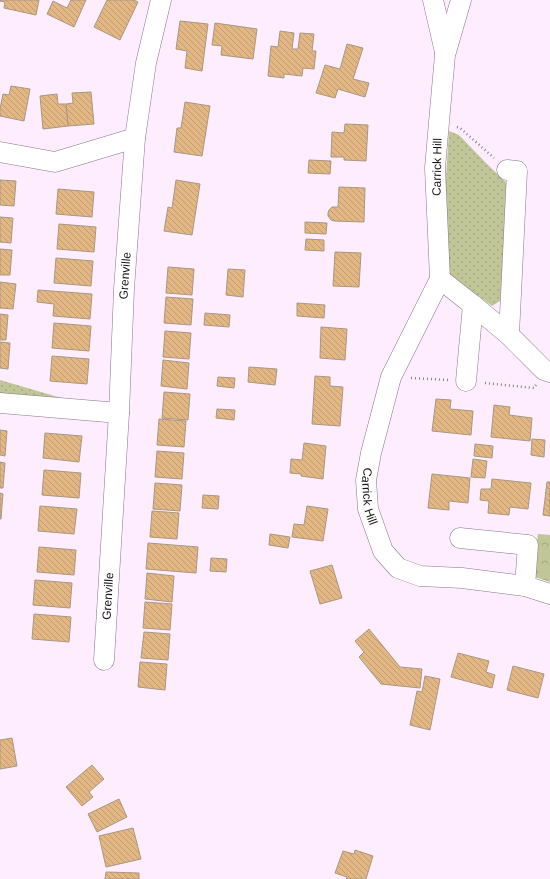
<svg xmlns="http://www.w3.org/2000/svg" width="550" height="879" viewBox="0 0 550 879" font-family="Helvetica,sans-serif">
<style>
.grass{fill:url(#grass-dots)}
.forest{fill:url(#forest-crowns)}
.building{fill:url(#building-back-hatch);stroke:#a99782}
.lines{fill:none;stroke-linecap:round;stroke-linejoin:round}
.minor-casing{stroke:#88768a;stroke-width:21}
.path{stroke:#8e838f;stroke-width:2.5;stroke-dasharray:1 3;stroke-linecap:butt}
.minor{stroke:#fff;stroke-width:20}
.labels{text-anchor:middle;stroke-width:4;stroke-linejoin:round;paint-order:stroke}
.street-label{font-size:12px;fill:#1a131a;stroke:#fff}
</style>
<defs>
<pattern id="grass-dots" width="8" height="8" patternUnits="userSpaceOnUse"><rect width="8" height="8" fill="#c1c698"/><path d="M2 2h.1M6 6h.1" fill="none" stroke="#a5a982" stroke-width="1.8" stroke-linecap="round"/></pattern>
<pattern id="forest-crowns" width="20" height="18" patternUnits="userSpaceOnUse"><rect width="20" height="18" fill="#c1c698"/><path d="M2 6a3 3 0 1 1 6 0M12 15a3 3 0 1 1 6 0" fill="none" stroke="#a5a982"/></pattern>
<pattern id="building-back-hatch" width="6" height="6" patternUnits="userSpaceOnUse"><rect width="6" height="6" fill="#e3b784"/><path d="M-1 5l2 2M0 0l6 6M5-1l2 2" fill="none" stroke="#c29c71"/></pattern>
</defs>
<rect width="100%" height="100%" fill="#fdedff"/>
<g class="grass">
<path d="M449,131L459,135L487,164L510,186L500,301L492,306L440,267Z"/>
<path d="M0,380L65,399L0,394Z"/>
</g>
<path class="forest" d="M538,534L550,535V582L532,576Z"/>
<g class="building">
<path d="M0,0H39L36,15L4,8L5,2L0,1Z"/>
<path d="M71,0H86L74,27L47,14L53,1L67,8Z"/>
<path d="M107,0H134L138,2L120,40L94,27Z"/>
<path d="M180,21L208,24L202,71L185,68L187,51L176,49Z"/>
<path d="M215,23L257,29L253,59L221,55L222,46L212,45Z"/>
<path d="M280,31L294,33L292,49H298L300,33L314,34L312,51H316L314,69L303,68L302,76L284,74V78L268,76L271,46L278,47Z"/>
<path d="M347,44L363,48L353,79L369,83L365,97L338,89L335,98L316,93L325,65L340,69Z"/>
<path d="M11,86L30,89L24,121L0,116V109L3,94L9,95Z"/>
<path d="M91,92L94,124L68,126L66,104L73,103L72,93Z"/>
<path d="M57,94L58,104H66L68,126L43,129L40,96Z"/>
<path d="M185,102L210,106L202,156L174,152L177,128H181Z"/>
<path d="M345,124L368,125L366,161L344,160V157H331L332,132L344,133Z"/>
<path d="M309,160L331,161L330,174L308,173Z"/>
<path d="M0,180L16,181L14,206L0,205Z"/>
<path d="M176,180L200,184L192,235L164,231L168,207L172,208Z"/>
<path d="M339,187L365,188L364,222L334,221L331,220L328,216V213L329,210L332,207H338Z"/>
<path d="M58,189L94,192L92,217L56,214Z"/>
<path d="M0,217L13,218L11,243L0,242Z"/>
<path d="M305,222L327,223L326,234L305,233Z"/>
<path d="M59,224L96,227L94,252L57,249Z"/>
<path d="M306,239L324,240V251L305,250Z"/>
<path d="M0,249L12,250L10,275H0Z"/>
<path d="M335,252L361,253L359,287L333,286Z"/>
<path d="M56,258L93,261L91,286L54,283Z"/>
<path d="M168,267L194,269L192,295L166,293Z"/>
<path d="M228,269L245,270L243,297L226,295Z"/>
<path d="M0,282L16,284L13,309L0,308Z"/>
<path d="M38,290L92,294L90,319L53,316L54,304L37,302Z"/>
<path d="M166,297L193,299L191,325L164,323Z"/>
<path d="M297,303L325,305L324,318L297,316Z"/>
<path d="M205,313L230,315L229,327L204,325Z"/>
<path d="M0,314L8,315L6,340H0Z"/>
<path d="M54,323L91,326L89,351L52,348Z"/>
<path d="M321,327L347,329L345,360L320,358Z"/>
<path d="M165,331L191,333L189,359L163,357Z"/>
<path d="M0,342L10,343L8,369L0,368Z"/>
<path d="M52,356L89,359L87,384L50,381Z"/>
<path d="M163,360L189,363L187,389L161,386Z"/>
<path d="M249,367L277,369L275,385L248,382Z"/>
<path d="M315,376L330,377V386L343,387L340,426L312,424Z"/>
<path d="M218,377L235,378L234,388L217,386Z"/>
<path d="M164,392L190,394L188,420L162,418Z"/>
<path d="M436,399L451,400L450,409L473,411L471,435L432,431Z"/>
<path d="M494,405L510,407L509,415L532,418L530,441L491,437Z"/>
<path d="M217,409L235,410L234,420L216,418Z"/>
<path d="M159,419L186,421L184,447L157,445Z"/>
<path d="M0,430L7,431L5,456L0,455Z"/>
<path d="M45,433L82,436L79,462L43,458Z"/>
<path d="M532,439L545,440L544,457L531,455Z"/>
<path d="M304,443L326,446L323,479L301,476V474L290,473L291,459L302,460Z"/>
<path d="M475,444L493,446L492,458L474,456Z"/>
<path d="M157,451L184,453L182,479L155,477Z"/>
<path d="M473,459L487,461L485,478L471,477Z"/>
<path d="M0,462L5,463L3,488H0Z"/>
<path d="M44,470L81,473L79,498L42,495Z"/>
<path d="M432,474L470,478L468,503L449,501V510L428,508Z"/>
<path d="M492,479L531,483L528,509L510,507L509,515L488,513L489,501L480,500L481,489H491Z"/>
<path d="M547,482H550V516L543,515Z"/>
<path d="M155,483L182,485L180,511L153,509Z"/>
<path d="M0,493L3,494L1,519H0Z"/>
<path d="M203,495L219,496L218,509L202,508Z"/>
<path d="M40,506L77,509L74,534L38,531Z"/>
<path d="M307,506L328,509L323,541L292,537L294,524L304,525Z"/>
<path d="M152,511L179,513L177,539L150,537Z"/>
<path d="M270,534L290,537L288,548L269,545Z"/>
<path d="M148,543L198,547L196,573L146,569Z"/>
<path d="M39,547L76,550L74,575L37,572Z"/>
<path d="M211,558L227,559L226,572L210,571Z"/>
<path d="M332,565L342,598L320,604L310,571Z"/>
<path d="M147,573L174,576L172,602L145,599Z"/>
<path d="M35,580L72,583L70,608L33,605Z"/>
<path d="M145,602L172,604L170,630L143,628Z"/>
<path d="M34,614L71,617L69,642L32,639Z"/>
<path d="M369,629L400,667L422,669L420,688L381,684L359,657L364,652L355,641Z"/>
<path d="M144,632L170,634L168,660L141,658Z"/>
<path d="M458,653L489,661L486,672L495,675L492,688L451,677Z"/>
<path d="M140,662L167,664L165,690L138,687Z"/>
<path d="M513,666L544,674L538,698L507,690Z"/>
<path d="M425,676L440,679L430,730L410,725L417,691L422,692Z"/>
<path d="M12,738L17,766L0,769V740Z"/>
<path d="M92,765L104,779L89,792L93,797L82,806L66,787Z"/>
<path d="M119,799L127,817L97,832L88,814Z"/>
<path d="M133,828L141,859L106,867L99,836Z"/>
<path d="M355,850L373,856L366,879H346L347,877L335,873L343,851L354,854Z"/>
<path d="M106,872L139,873V879H105Z"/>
</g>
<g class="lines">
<defs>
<g id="minor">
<path d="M433,0L445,52"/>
<path id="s1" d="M461,0L445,55L439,122L435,168L440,279L391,377L371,453L366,480L368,509L383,551L398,568L420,576L462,578L525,586L550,594"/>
<path d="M0,152L55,162L135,138"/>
<path d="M507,170L517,171L509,335"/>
<path d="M440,279L473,305L509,335L544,370L550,372"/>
<path d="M466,381L473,305"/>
<path d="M0,403L119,413"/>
<path d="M460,538L528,545L525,586"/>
<path id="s2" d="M104,660L119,413L124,289L135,138L146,63L161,0"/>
</g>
</defs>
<use href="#minor" class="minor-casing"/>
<g class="path">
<path d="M457,127L460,128L494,158"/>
<path d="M411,378L448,380"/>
<path d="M485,383L534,388L536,385"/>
</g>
<use href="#minor" class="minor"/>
</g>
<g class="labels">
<g class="street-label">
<text transform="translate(437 167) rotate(-89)" y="4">Carrick Hill</text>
<text dy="4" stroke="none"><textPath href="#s2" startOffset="385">Grenville</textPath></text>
<text dy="4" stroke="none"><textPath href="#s1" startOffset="514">Carrick Hill</textPath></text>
<text dy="4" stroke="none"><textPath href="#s2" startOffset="64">Grenville</textPath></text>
</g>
</g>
</svg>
